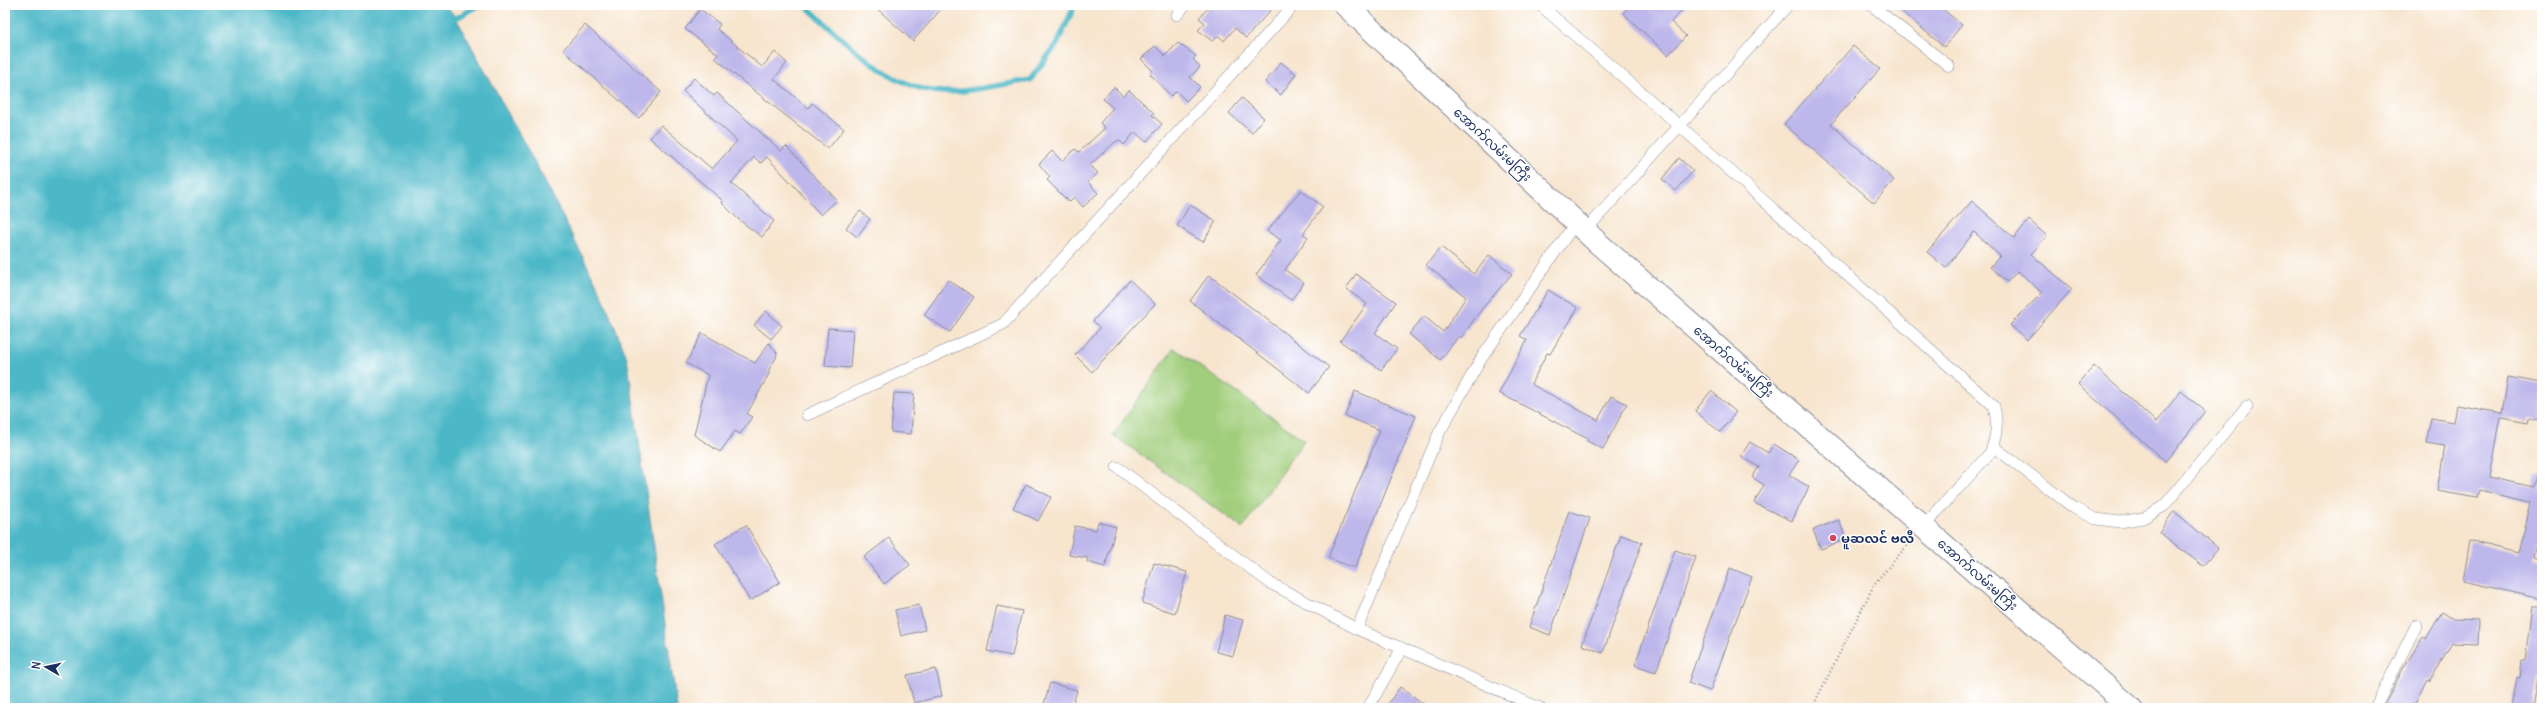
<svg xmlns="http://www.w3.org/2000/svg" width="2547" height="713" viewBox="0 0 2547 713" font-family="Delius,'Noto Sans Myanmar',sans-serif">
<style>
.green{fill:#a1ce7c;stroke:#5e7e6d}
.water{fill:#4bb7c7;stroke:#337392}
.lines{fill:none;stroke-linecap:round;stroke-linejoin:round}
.stream{stroke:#4bb7c7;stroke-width:5.5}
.building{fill:#beb7eb}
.lane-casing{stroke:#898a96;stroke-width:12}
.secondary-casing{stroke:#898a96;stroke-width:24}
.path{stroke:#898a96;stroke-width:2.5;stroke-dasharray:1 3;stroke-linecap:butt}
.lane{stroke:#fff;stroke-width:11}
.secondary{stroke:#fff;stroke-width:22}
.poi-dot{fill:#d1495b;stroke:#fff;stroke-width:1.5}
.labels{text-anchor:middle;stroke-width:3;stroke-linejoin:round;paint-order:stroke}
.street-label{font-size:13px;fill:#1b2f5e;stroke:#fff}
.poi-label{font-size:13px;font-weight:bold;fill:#1b2f5e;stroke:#fff;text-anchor:start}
</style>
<rect width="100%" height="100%" fill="#fff"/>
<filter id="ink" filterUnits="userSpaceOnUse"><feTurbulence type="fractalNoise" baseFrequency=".025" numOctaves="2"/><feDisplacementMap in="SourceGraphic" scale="8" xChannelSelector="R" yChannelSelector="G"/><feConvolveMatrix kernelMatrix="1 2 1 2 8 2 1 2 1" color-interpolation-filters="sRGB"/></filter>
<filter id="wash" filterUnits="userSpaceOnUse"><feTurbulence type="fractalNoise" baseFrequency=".012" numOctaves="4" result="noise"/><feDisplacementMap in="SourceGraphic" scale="16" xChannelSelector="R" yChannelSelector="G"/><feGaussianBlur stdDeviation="0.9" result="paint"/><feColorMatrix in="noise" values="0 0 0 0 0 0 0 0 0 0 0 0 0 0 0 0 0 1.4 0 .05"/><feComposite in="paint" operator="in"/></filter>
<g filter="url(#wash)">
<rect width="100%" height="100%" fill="#f7e5ce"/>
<path class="green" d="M1174,348L1304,440L1243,528L1113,435Z"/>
<path class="water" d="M5,5H446L456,18L541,174L603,297L627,358L677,708H5Z"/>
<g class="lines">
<g class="stream">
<path d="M805,5C841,38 892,92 945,92C972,92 1002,84 1030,80L1057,44L1075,5"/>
<path d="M449,22L480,5"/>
</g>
</g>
<g id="blocks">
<g class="building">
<path d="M873,5H945L913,41Z"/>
<path d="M1211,5H1275L1246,38L1235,28L1224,41L1219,36L1212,41L1198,30L1205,23L1199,18Z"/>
<path d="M1630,5H1687L1671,22L1686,36L1668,55L1623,13Z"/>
<path d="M1894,5H1938L1962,25L1944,47Z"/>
<path d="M700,9L720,24L717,29L762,67L775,52L787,63L774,79L808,108L812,103L844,129L828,149L746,84L715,58L718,54L685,29Z"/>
<path d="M585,25L661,92L639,118L563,50Z"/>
<path d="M1178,43L1196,56L1193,59L1200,67L1190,77L1200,87L1186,101L1176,91L1171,96L1150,74L1153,71L1141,59L1155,46L1165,56Z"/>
<path d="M1853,46L1880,69L1831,124L1894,180L1874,203L1784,124Z"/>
<path d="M1281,62L1296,74L1281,95L1265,82Z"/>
<path d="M694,78L714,96L717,93L781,151L786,146L837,200L821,215L767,157L761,163L754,157L731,183L774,221L762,237L738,219L722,203L723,201L650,138L661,125L712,169L737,141L683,91Z"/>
<path d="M1114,87L1123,96L1129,90L1154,113L1152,115L1162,124L1146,142L1135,132L1124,145L1119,140L1114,143L1090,165L1098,173L1088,182L1098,193L1083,207L1074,197L1069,202L1047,180L1050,177L1039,164L1052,151L1062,161L1075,149L1079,152L1105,128L1100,123L1113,108L1103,99Z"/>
<path d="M1242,98L1264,118L1252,133L1229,113Z"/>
<path d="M1679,158L1693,171L1676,191L1662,179Z"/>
<path d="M1301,190L1323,207L1303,234L1308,237L1285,270L1304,283L1291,300L1256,275L1281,240L1267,231Z"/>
<path d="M1972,201L2014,238L2029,220L2047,236L2031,254L2072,289L2027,340L2010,325L2042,293L2018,271L2007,282L1990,267L2000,256L1974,232L1946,268L1927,252Z"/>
<path d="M1190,205L1216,221L1203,242L1177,226Z"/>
<path d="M860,211L870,219L857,237L846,228Z"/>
<path d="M1441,247L1474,274L1489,255L1512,274L1481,310L1461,338L1459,336L1440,360L1409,334L1424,316L1443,332L1466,297L1426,265Z"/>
<path d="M1356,274L1396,302L1375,333L1397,349L1381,370L1340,341L1367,304L1346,289Z"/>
<path d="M1209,275L1329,367L1309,393L1190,301Z"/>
<path d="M948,280L974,297L950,332L924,315Z"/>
<path d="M1130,280L1155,304L1092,372L1075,355L1100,328L1093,321Z"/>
<path d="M1548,290L1578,308L1550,354L1547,353L1531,384L1598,420L1611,396L1627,404L1603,449L1587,441L1588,439L1499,393L1527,340L1520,336Z"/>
<path d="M766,311L782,326L771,339L754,325Z"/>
<path d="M828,328L853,330L850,368L825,366Z"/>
<path d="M702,333L755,363L769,343L777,353L776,358L768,371L770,372L747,414L752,417L740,434L735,431L720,452L694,435L708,375L686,363Z"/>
<path d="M2094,366L2156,422L2181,391L2205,411L2166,462L2078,384Z"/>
<path d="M2508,377L2542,383V420L2529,418L2528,422L2501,417L2490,477L2533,487L2536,475H2542V527L2535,557L2542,559V599L2463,581L2470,541L2518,553L2530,502L2479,490L2477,498L2437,491L2445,446L2426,443L2431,418L2453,422L2456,405L2502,413Z"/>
<path d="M1355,391L1416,416L1355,568L1328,558L1380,430L1345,416Z"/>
<path d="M1711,391L1736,412L1720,432L1695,411Z"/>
<path d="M894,393L914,394L911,434L891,432Z"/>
<path d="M1750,442L1768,453L1774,444L1799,460L1789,475L1809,487L1792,521L1754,503L1764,485L1752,477L1759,467L1741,456Z"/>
<path d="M1026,484L1051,497L1038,521L1013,508Z"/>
<path d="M1569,511L1590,518L1550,635L1529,627Z"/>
<path d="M2174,511L2218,548L2203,566L2159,532Z"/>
<path d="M1839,520L1846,539L1821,549L1813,530Z"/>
<path d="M1098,522L1116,527L1105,567L1087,562L1088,558L1069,555L1075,526L1096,530Z"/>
<path d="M746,525L780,582L750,601L715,544Z"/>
<path d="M1621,535L1642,542L1603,653L1582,645Z"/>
<path d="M889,538L910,565L884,584L864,557Z"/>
<path d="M1675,550L1696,557L1656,672L1635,665Z"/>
<path d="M1154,563L1187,572L1175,613L1142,603Z"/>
<path d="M1730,568L1752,577L1710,691L1688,683Z"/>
<path d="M919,605L925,630L901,636L895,610Z"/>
<path d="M997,606L1022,611L1012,656L987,651Z"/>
<path d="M2533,606H2542L2540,677H2538L2533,708H2512L2517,677L2520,678L2522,660H2526Z"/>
<path d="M2442,612L2453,619L2479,620L2478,644L2452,643L2430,681L2427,679L2413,708H2383L2404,667L2423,637L2426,639Z"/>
<path d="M1225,615L1243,620L1233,656L1216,652Z"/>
<path d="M936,669L942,696L914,703L907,675Z"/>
<path d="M1050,683L1077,690L1072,708H1043Z"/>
<path d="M1400,687L1430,708H1385Z"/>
</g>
</g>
</g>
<g filter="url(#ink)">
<use href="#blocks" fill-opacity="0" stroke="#898a96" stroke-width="1"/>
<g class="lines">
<defs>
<g id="lane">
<path d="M1540,5L1681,127L1994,406C1998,424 1997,436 1990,453L1924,526"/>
<path d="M1871,5L1949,66"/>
<path d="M1177,15L1185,5"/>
<path d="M1585,231L1788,5"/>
<path d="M807,415L1003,324L1294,5"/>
<path d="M1993,446L2074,508L2096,519L2120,522L2143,518L2164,506L2247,406"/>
<path d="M1117,467L1270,583L1357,629L1540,708"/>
<path d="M1357,629L1439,433L1481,359L1576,222"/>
<path d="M1368,708L1402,648"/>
<path d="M2375,708L2416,626"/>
</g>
<path id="secondary" d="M1345,5L1599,244L2131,708"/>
</defs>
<use href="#lane" class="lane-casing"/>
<use href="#secondary" class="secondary-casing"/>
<path class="path" d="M1812,708L1875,583L1911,541"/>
<use href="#lane" class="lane"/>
<use href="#secondary" class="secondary"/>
</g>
</g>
<circle class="poi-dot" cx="1833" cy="538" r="4"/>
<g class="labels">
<g class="street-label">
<text transform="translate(1493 144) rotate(43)" y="5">အောက်လမ်းမကြီး</text>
<text transform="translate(1734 361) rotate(41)" y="5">အောက်လမ်းမကြီး</text>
<text transform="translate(1978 574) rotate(41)" y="5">အောက်လမ်းမကြီး</text>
</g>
<g class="poi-label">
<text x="1841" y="543">မူဆလင် ဗလီ</text>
</g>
</g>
<rect width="2547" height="713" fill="none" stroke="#fff" stroke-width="20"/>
<g transform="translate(46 667) rotate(279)" stroke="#ffffff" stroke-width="3" paint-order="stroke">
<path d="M0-3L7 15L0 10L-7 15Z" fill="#1b2f5e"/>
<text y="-6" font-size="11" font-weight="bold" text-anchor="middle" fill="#1b2f5e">N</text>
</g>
</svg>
